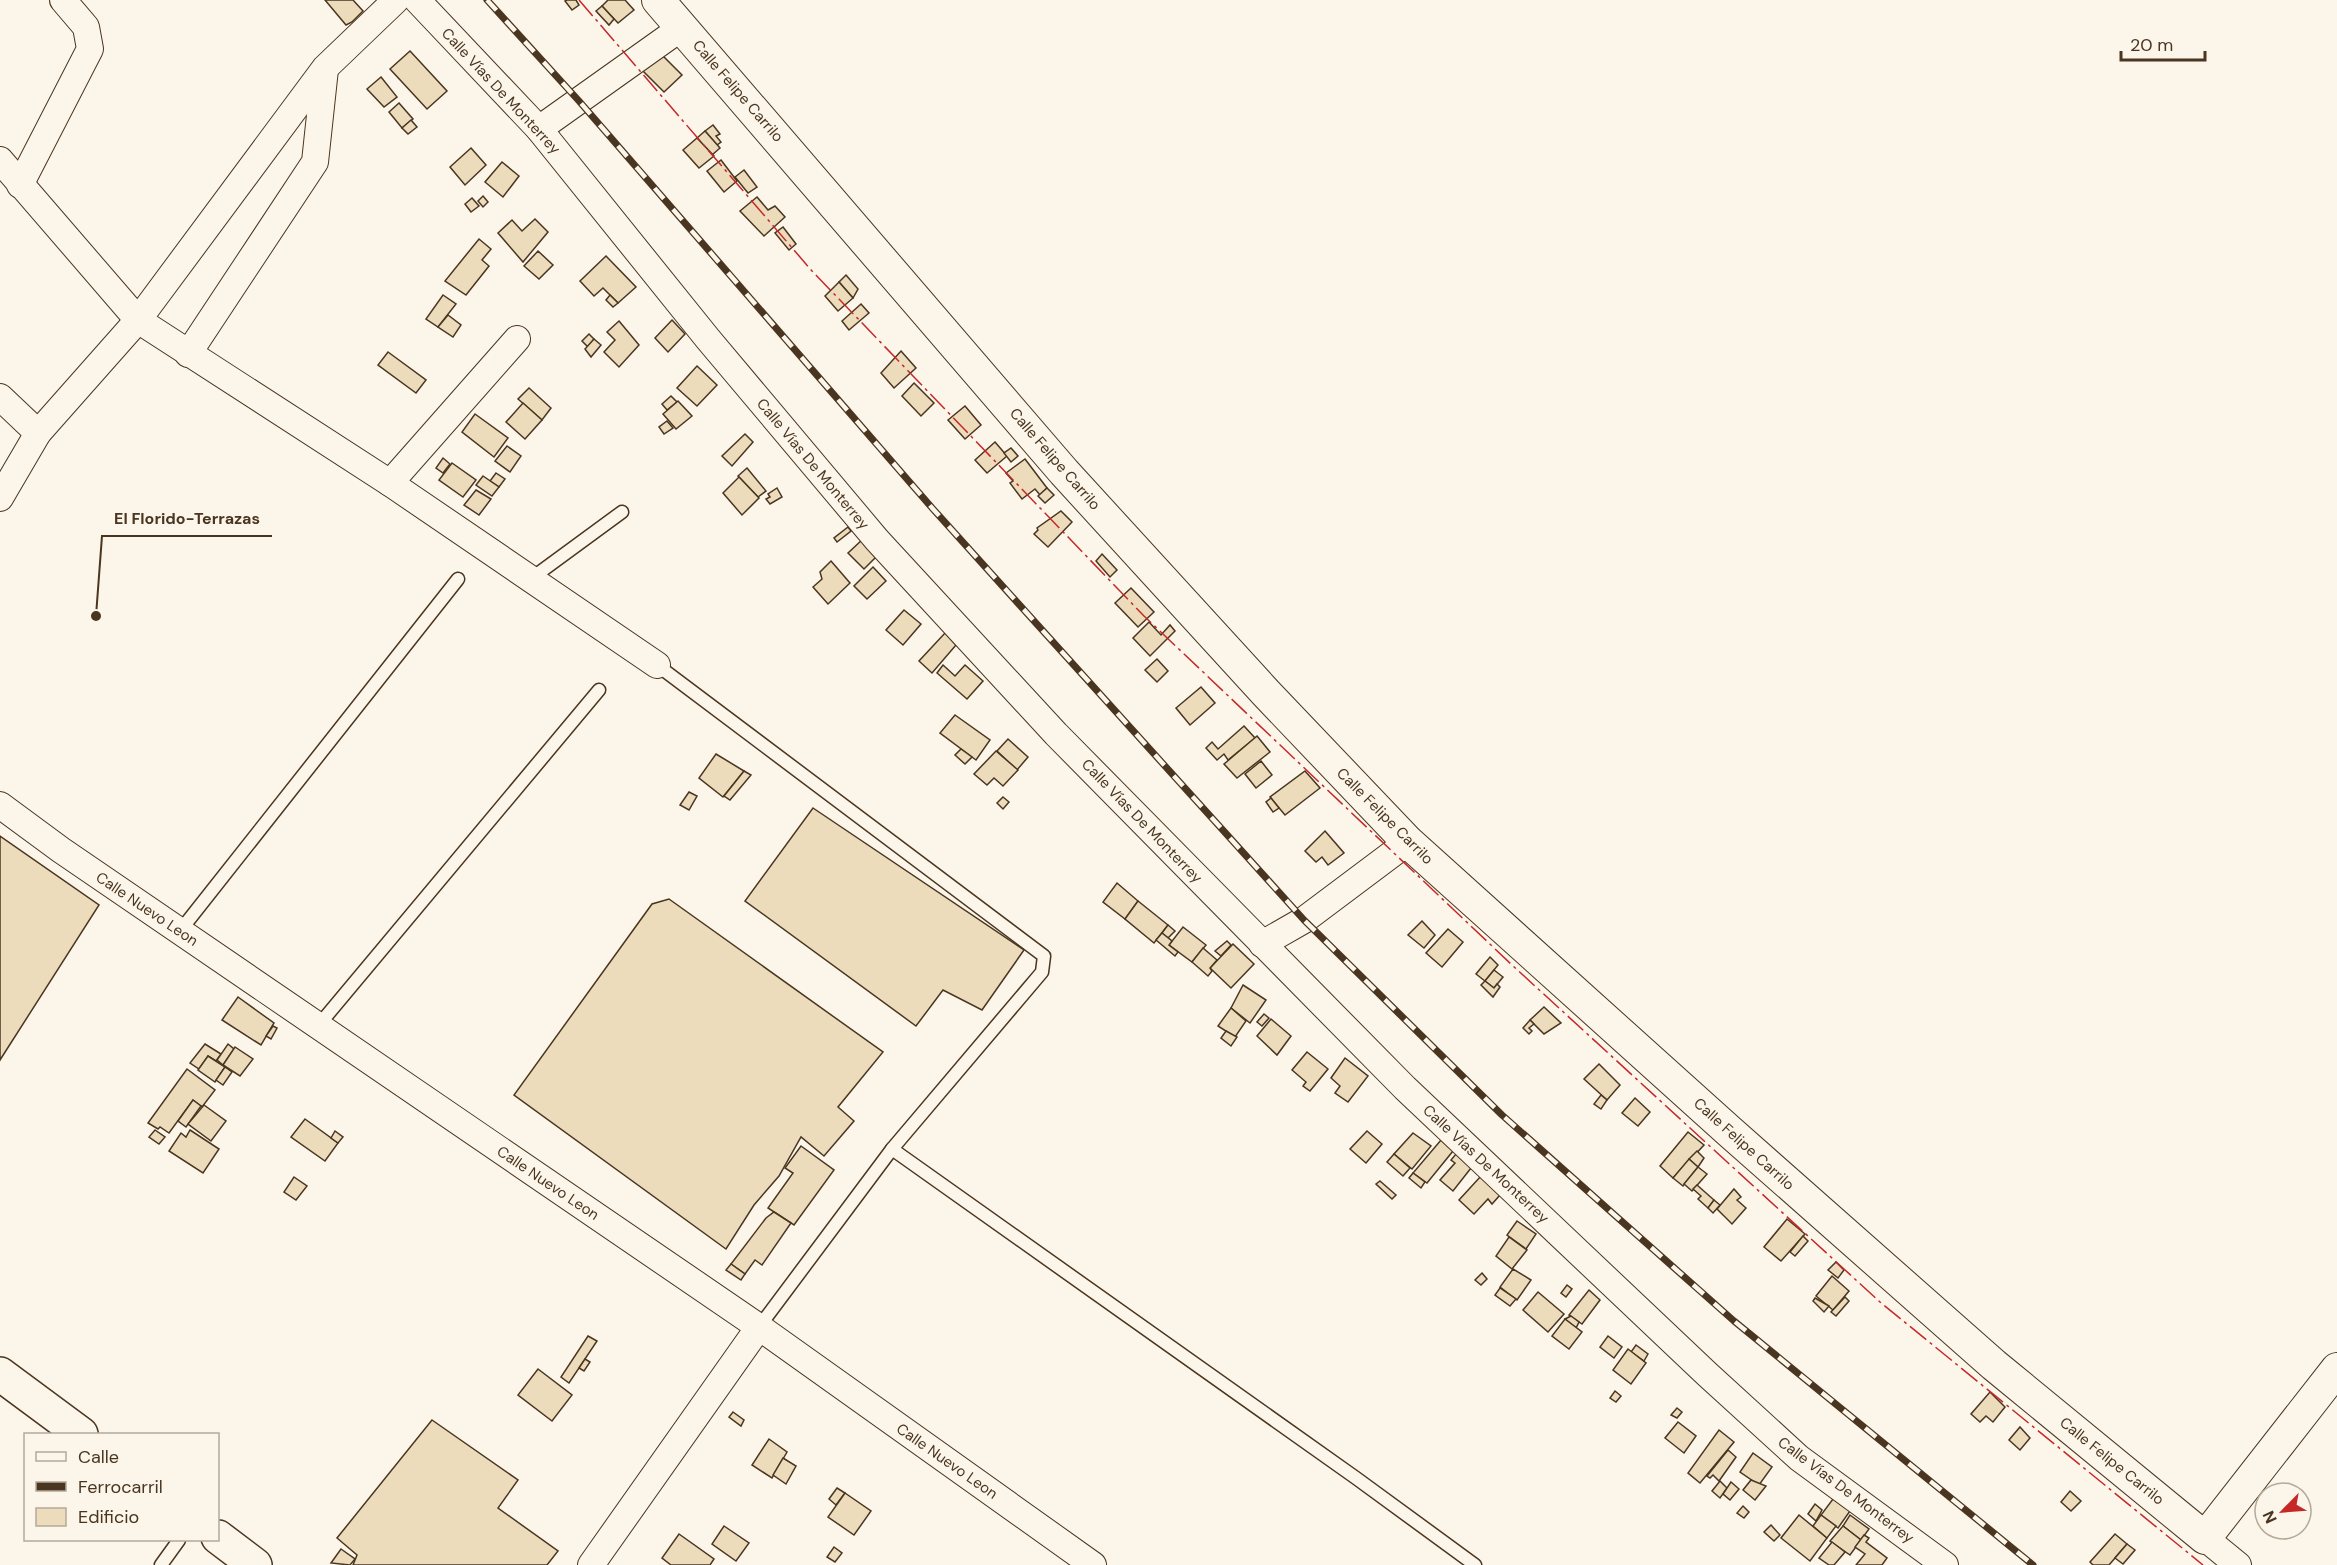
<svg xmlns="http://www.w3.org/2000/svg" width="2337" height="1565" viewBox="0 0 2337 1565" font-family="'DM Sans',sans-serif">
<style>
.building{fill:#ecdcbc;stroke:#4a3520;stroke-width:1.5}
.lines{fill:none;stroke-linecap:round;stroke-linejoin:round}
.service-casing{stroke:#4a3520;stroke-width:15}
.minor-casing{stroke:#4a3520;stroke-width:28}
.tertiary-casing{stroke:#4a3520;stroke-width:34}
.primary-casing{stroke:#4a3520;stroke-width:36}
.service{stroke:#fbf6e9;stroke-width:12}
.minor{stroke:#fbf6e9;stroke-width:26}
.tertiary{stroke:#fbf6e9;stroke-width:32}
.primary{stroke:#fbf6e9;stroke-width:33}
.rail-casing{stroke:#4a3520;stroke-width:7}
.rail{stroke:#fbf6e9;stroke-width:4.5;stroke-dasharray:14;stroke-linecap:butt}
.power{stroke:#c62828;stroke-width:1.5;stroke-dasharray:21 4.5 3 4.5;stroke-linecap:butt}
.labels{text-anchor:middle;stroke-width:4.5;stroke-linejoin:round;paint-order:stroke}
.street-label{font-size:15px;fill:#4a3520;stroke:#fbf6e9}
.leader{fill:none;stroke:#4a3520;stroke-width:2}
.callout-dot{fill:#4a3520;stroke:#fbf6e9;stroke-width:2}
.callout-label{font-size:16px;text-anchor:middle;font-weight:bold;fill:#4a3520;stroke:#fbf6e9;stroke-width:4.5;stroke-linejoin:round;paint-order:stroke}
</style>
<rect width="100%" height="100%" fill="#fbf6e9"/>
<g class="building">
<path d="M325,0H353L363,11L352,22L346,25Z"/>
<path d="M567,0H576L579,5L572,10L565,1Z"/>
<path d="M608,0H625L634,10L618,23L602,6Z"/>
<path d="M602,6L614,19L609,25L596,11Z"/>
<path d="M657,50L682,75L664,92L638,66Z"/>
<path d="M410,51L447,91L427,109L390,69Z"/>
<path d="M381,77L397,97L384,107L367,89Z"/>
<path d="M399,103L413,119L402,128L389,112Z"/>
<path d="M411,120L417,127L408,134L402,128Z"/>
<path d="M713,125L720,134L716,136L721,142L717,145L705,131Z"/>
<path d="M705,131L720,148L712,155L697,138Z"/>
<path d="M697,138L714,156L699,168L683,150Z"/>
<path d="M471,148L486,165L465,185L450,167Z"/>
<path d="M721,160L737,181L724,192L707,171Z"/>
<path d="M502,162L519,176L503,197L485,182Z"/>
<path d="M744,170L757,187L748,193L735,177Z"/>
<path d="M483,196L488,202L483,207L478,201Z"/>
<path d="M757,197L768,210L775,206L785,217L764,236L740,211Z"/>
<path d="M472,198L479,206L471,212L465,204Z"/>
<path d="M535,219L548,232L523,262L498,233L512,220L522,231Z"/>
<path d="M783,227L796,244L789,250L775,233Z"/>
<path d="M479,239L491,249L482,260L489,266L466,295L445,281Z"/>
<path d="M538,251L553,265L539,279L524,266Z"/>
<path d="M606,256L636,287L618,303L603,288L594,296L580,281Z"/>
<path d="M846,275L858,289L853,298L839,282Z"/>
<path d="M839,282L853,298L838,311L825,296Z"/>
<path d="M443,295L456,304L438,327L426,319Z"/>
<path d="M610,295L618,303L613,307L606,300Z"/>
<path d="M861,304L869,313L849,330L842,321Z"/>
<path d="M448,315L461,325L453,337L438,327Z"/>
<path d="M672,320L685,334L668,352L655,338Z"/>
<path d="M619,321L639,345L619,367L604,352L615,340L607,332Z"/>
<path d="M589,334L594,339L588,347L582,341Z"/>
<path d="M594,339L601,345L591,357L585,349Z"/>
<path d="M901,351L916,368L894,388L881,373Z"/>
<path d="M388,352L426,380L416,393L378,365Z"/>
<path d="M697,366L717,385L697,406L677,388Z"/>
<path d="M914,383L934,403L921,416L902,396Z"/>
<path d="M529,388L551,408L542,420L518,399Z"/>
<path d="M671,396L677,402L667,410L662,404Z"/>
<path d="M678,401L692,416L676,429L663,414Z"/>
<path d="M523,403L542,420L525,439L506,422Z"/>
<path d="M965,406L981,425L965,439L948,420Z"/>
<path d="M475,414L508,438L494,457L462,432Z"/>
<path d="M667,421L673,428L664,434L659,427Z"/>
<path d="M745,434L753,442L732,466L722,456Z"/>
<path d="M995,442L1007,456L987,473L975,460Z"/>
<path d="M507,446L521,456L510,472L495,461Z"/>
<path d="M1011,448L1018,456L1011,462L1004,453Z"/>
<path d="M443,458L450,464L443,473L436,468Z"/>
<path d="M1025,459L1047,488L1040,495L1035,489L1022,499L1010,483L1013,481L1006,473Z"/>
<path d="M452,463L476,480L463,497L439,480Z"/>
<path d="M747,468L766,491L758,497L738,476Z"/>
<path d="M496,473L505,479L499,487L490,481Z"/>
<path d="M483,476L499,487L492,496L476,485Z"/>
<path d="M739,477L759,498L742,515L723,493Z"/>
<path d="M777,488L782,497L770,504L766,499L770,497L768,494Z"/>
<path d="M1047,488L1054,495L1045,503L1038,496Z"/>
<path d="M476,490L491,499L479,515L464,505Z"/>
<path d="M1061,511L1072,522L1048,547L1034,534L1038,530L1037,528Z"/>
<path d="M848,527L851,531L837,542L834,538Z"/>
<path d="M863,539L878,555L864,569L848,553Z"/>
<path d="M1102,554L1117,570L1110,577L1096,561Z"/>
<path d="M831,561L850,583L828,604L813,587L822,579L820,572Z"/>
<path d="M873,567L886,581L867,599L854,586Z"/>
<path d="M1131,588L1154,612L1138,627L1115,603Z"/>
<path d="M904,610L921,624L903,645L886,630Z"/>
<path d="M1149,622L1161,635L1170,625L1175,631L1150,656L1133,638Z"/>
<path d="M945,633L956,645L932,673L919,661Z"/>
<path d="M1157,659L1168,671L1157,682L1145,670Z"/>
<path d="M943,665L955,676L965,665L983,681L967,699L937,673Z"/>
<path d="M1201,687L1215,703L1190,725L1176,708Z"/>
<path d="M955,715L990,740L976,760L940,733Z"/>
<path d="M1244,726L1255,738L1228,760L1224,754L1217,760L1206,748L1212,742L1218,749Z"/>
<path d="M1257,736L1270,752L1237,778L1224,764Z"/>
<path d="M1008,739L1028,757L1017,770L997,751Z"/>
<path d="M961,749L972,757L965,764L955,755Z"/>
<path d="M996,751L1018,770L1003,786L994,778L987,785L974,774Z"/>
<path d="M716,754L744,771L723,797L699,778Z"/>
<path d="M1261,761L1272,775L1256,788L1245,774Z"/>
<path d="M744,771L751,775L730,800L724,796Z"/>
<path d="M1305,771L1320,788L1285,815L1270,797Z"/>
<path d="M689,792L697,796L689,810L680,805Z"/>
<path d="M1003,797L1009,802L1003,809L997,803Z"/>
<path d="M1271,798L1279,808L1273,812L1266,802Z"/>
<path d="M813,808L1024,950L982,1010L943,990L916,1026L745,901Z"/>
<path d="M1325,831L1344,853L1328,865L1322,857L1316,862L1305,851Z"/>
<path d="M0,836L99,905L0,1060Z"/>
<path d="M1117,883L1138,901L1125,919L1103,902Z"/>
<path d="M669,899L883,1052L838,1107L854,1121L824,1156L801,1137L779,1176L754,1205L726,1249L514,1095L652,904Z"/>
<path d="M1138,901L1168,925L1154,943L1125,919Z"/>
<path d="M1422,921L1435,935L1424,948L1408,935Z"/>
<path d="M1168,925L1175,931L1168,938L1162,933Z"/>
<path d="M1183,927L1206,945L1192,962L1169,945Z"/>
<path d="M1448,929L1463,942L1442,967L1426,953Z"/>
<path d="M1162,933L1172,941L1169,945L1178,952L1175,956L1156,940Z"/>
<path d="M1227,941L1231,945L1221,956L1215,951Z"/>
<path d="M1233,944L1254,964L1231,988L1210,968Z"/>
<path d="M1203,948L1217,960L1210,968L1212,971L1208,976L1192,962Z"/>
<path d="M1490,957L1498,965L1485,981L1476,974Z"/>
<path d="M1494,970L1503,977L1494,988L1485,981Z"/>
<path d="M1485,981L1494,988L1497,984L1500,987L1493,997L1481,985Z"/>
<path d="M1243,985L1266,1000L1250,1023L1231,1008Z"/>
<path d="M238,997L274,1023L261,1045L222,1020Z"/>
<path d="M1544,1007L1561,1023L1544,1034L1530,1020Z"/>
<path d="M1231,1008L1246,1021L1235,1037L1218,1026Z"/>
<path d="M1264,1014L1269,1018L1262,1026L1257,1022Z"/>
<path d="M1271,1019L1291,1036L1277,1055L1257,1036Z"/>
<path d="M1530,1020L1534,1024L1529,1028L1532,1031L1529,1034L1523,1028Z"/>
<path d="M273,1026L277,1028L271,1039L266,1036Z"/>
<path d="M1226,1031L1237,1037L1231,1046L1221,1038Z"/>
<path d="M205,1044L221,1054L216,1061L208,1056L199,1069L190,1063Z"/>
<path d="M228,1044L234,1049L223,1065L217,1060Z"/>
<path d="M235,1047L253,1059L240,1076L223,1065Z"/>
<path d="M1307,1052L1328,1069L1310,1091L1303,1086L1306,1082L1292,1070Z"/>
<path d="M208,1056L225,1067L215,1082L198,1070Z"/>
<path d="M1345,1058L1368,1076L1348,1102L1335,1093L1340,1086L1331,1078Z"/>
<path d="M1599,1064L1620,1085L1607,1100L1584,1079Z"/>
<path d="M225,1067L232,1072L223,1085L216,1080Z"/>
<path d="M187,1069L215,1090L202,1107L193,1100L169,1133L160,1127L158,1129L148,1123Z"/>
<path d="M1601,1095L1607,1100L1601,1109L1594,1104Z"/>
<path d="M1635,1098L1650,1112L1638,1126L1622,1113Z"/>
<path d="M193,1100L201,1106L186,1127L178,1121Z"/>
<path d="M204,1105L226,1121L211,1141L188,1124Z"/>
<path d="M305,1119L338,1143L325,1161L291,1137Z"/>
<path d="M155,1130L165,1137L159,1144L149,1137Z"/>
<path d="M190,1130L219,1149L203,1173L169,1151L181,1133L186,1137Z"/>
<path d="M335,1131L343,1137L338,1143L331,1138Z"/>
<path d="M1367,1131L1382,1144L1366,1163L1350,1149Z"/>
<path d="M1688,1132L1704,1145L1673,1178L1660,1166Z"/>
<path d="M1413,1133L1431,1146L1412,1169L1394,1154Z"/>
<path d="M1441,1140L1453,1151L1427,1183L1413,1173Z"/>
<path d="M801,1146L834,1170L794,1225L768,1208L793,1173L785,1168Z"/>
<path d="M1697,1151L1704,1158L1698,1167L1689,1159Z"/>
<path d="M1394,1154L1410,1168L1403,1176L1387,1162Z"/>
<path d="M1456,1154L1471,1168L1453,1191L1440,1180L1455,1163L1451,1160Z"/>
<path d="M1689,1159L1698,1167L1683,1186L1673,1178Z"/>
<path d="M1698,1167L1707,1174L1692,1191L1684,1184Z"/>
<path d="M1413,1173L1425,1182L1421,1188L1409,1178Z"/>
<path d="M1481,1176L1500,1195L1492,1204L1488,1199L1474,1214L1459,1200Z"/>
<path d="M294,1177L307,1186L296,1200L284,1192Z"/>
<path d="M1380,1181L1396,1195L1392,1199L1376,1184Z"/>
<path d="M1697,1185L1714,1200L1708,1208L1698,1199L1701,1196L1693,1189Z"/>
<path d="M1734,1189L1741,1197L1737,1200L1746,1208L1732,1224L1717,1209Z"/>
<path d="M1714,1200L1720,1205L1713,1213L1708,1208Z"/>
<path d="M774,1212L791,1223L762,1265L755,1260L745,1274L731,1264L766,1218Z"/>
<path d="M1787,1219L1805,1234L1781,1261L1764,1247Z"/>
<path d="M1517,1221L1536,1234L1526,1249L1507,1235Z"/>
<path d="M1803,1236L1808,1241L1795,1256L1790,1252Z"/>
<path d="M1509,1237L1527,1250L1512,1269L1496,1256Z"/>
<path d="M1836,1262L1844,1270L1838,1278L1828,1270Z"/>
<path d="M731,1264L745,1274L741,1280L726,1270Z"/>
<path d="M1513,1269L1531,1280L1517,1300L1500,1287Z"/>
<path d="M1482,1273L1487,1279L1481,1285L1475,1280Z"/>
<path d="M1832,1276L1849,1291L1833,1310L1816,1296Z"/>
<path d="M1567,1285L1572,1289L1566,1297L1561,1293Z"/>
<path d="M1500,1288L1516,1299L1510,1306L1495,1295Z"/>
<path d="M1589,1290L1600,1300L1582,1324L1569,1315Z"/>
<path d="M1538,1292L1564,1314L1548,1332L1523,1310Z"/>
<path d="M1845,1297L1849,1301L1836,1316L1831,1312Z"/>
<path d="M1815,1298L1829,1306L1824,1312L1813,1301Z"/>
<path d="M1571,1316L1579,1322L1576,1328L1565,1319Z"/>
<path d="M1565,1319L1582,1332L1569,1349L1552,1336Z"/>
<path d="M588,1336L597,1341L569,1383L561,1377Z"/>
<path d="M1608,1336L1622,1347L1614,1358L1600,1347Z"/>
<path d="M1636,1345L1648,1354L1644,1361L1631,1352Z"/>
<path d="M1628,1349L1646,1363L1631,1384L1613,1370Z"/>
<path d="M585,1359L590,1362L584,1371L579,1368Z"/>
<path d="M538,1369L572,1395L552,1421L518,1395Z"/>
<path d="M1615,1391L1621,1396L1616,1402L1610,1398Z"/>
<path d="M1990,1392L2005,1407L1993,1422L1986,1416L1980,1422L1971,1414Z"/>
<path d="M1677,1408L1682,1412L1677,1418L1671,1415Z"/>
<path d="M733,1412L744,1420L741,1426L729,1417Z"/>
<path d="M432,1420L518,1480L498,1508L558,1551L547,1565H353L357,1555L337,1538Z"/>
<path d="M1678,1422L1696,1436L1684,1453L1665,1438Z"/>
<path d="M2020,1427L2030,1438L2020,1450L2009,1440Z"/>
<path d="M1719,1430L1734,1442L1700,1483L1688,1473Z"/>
<path d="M769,1439L787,1452L772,1478L752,1465Z"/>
<path d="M1728,1450L1736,1457L1719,1481L1713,1475L1710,1478L1707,1476Z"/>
<path d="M1753,1453L1772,1467L1759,1485L1740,1472Z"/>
<path d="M783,1458L796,1466L786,1484L773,1475Z"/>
<path d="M1751,1480L1766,1486L1755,1500L1743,1490Z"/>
<path d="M1720,1481L1727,1488L1720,1498L1712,1491Z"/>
<path d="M1731,1482L1739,1489L1730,1500L1723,1494Z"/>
<path d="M837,1488L845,1493L836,1505L829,1499Z"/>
<path d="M2070,1491L2081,1501L2071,1511L2061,1502Z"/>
<path d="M845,1493L871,1511L854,1535L828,1517Z"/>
<path d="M1833,1499L1850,1511L1838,1528L1821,1515Z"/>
<path d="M1815,1504L1822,1510L1816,1521L1808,1514Z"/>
<path d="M1743,1506L1749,1512L1744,1518L1737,1513Z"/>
<path d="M1799,1515L1827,1538L1810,1561L1781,1538Z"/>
<path d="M1821,1515L1836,1526L1827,1538L1813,1526Z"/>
<path d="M1850,1515L1869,1529L1861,1540L1843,1526Z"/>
<path d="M1771,1525L1780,1535L1774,1541L1764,1532Z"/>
<path d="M724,1526L749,1543L736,1561L712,1544Z"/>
<path d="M1843,1526L1861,1540L1850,1555L1830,1541Z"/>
<path d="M679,1534L714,1559L710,1565H671L662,1558Z"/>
<path d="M2115,1534L2127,1544L2109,1565H2093L2090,1562Z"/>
<path d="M1864,1535L1869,1538L1866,1542L1887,1558L1882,1565H1856L1865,1554L1855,1547Z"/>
<path d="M1832,1542L1845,1552L1834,1565H1829L1819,1558Z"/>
<path d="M2127,1544L2135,1550L2123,1564L2115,1558Z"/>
<path d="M834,1547L842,1553L835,1562L827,1557Z"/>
<path d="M341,1549L355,1559L350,1565L331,1563Z"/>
</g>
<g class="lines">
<defs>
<g id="service">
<path d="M532,578L622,512"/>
<path d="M657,665L1044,956L1042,972L892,1149L759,1327"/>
<path d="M180,931L458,579"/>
<path d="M318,1026L599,690"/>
<path d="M892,1149L1356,1478L1475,1565"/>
<path d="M161,1565L179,1540"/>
</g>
<g id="minor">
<path d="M417,0L539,129L708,339L877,540L1056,734L1405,1088L1707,1374L1799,1458L1945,1565"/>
<path d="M539,129L681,28"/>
<path d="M0,160L138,320L390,483L657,665"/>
<path d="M20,185L90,49L86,27L63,0"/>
<path d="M188,354L315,162L325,69"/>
<path d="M0,397L38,433"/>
<path d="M390,483L517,339"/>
<path d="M0,498L38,433L138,320L325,68L396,0"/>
<path d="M0,805L61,850L759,1327L1093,1565"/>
<path d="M1262,944L1304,920L1408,842"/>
<path d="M2205,1538L2238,1565"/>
<path d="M591,1565L759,1327"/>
</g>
<path id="tertiary" d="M658,0L1064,472L1266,693L1408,842L1729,1131L1994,1365L2205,1538L2337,1369"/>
<g id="primary">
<path d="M0,1374L81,1434"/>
<path d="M218,1537L255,1565"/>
</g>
</defs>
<use href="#service" class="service-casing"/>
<use href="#minor" class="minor-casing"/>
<use href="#tertiary" class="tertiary-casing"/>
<use href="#primary" class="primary-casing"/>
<use href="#service" class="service"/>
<use href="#minor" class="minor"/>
<use href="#tertiary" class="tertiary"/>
<use href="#primary" class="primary"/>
<defs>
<path id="rail" d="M487,0L579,101L933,509L1304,920L1502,1115L1734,1321L2033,1565"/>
</defs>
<use href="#rail" class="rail-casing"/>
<use href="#rail" class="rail"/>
<path class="power" d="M579,0L812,271L1144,616L1512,965L1880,1302L2203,1565"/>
</g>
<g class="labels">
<g class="street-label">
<text transform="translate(501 91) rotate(47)" y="5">Calle Vías De Monterrey</text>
<text transform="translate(738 91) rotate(49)" y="5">Calle Felipe Carrilo</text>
<text transform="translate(1055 459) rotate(49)" y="5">Calle Felipe Carrilo</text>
<text transform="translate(813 464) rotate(50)" y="5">Calle Vías De Monterrey</text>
<text transform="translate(1385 816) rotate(45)" y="5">Calle Felipe Carrilo</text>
<text transform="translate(1142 821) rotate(46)" y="5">Calle Vías De Monterrey</text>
<text transform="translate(147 909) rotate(34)" y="5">Calle Nuevo Leon</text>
<text transform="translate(1744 1144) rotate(42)" y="5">Calle Felipe Carrilo</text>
<text transform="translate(1486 1164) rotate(43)" y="5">Calle Vías De Monterrey</text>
<text transform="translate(548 1183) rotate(34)" y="5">Calle Nuevo Leon</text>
<text transform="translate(947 1461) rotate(35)" y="5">Calle Nuevo Leon</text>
<text transform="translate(2112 1461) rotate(39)" y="5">Calle Felipe Carrilo</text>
<text transform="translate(1846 1490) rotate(37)" y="5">Calle Vías De Monterrey</text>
</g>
</g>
<path class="leader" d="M96 616L102 536H272"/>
<circle class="callout-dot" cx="96" cy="616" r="6"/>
<g class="callout-label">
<text x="187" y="524">El Florido-Terrazas</text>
</g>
<rect x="24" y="1433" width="195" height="108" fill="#fbf6e9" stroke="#b4a999" stroke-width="1.5"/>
<rect x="36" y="1452" width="30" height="9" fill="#fbf6e9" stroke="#b4a999" stroke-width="1.5"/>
<text x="78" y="1463" font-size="18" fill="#4a3520">Calle</text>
<rect x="36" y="1482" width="30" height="9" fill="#4a3520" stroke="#b4a999" stroke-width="1.5"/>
<text x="78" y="1493" font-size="18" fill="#4a3520">Ferrocarril</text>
<rect x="36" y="1508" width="30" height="18" fill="#ecdcbc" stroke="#b4a999" stroke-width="1.5"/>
<text x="78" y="1523" font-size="18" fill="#4a3520">Edificio</text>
<g transform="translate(2283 1511) rotate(245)"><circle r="28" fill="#fbf6e9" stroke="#b4a999" stroke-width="1.5"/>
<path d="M0-4.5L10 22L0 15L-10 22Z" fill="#c62828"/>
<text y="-9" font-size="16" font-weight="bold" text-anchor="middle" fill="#4a3520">N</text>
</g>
<path d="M2121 51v9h84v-9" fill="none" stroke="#4a3520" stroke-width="3"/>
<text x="2130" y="51" font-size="18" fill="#4a3520" stroke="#fbf6e9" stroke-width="4.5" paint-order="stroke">20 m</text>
</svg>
